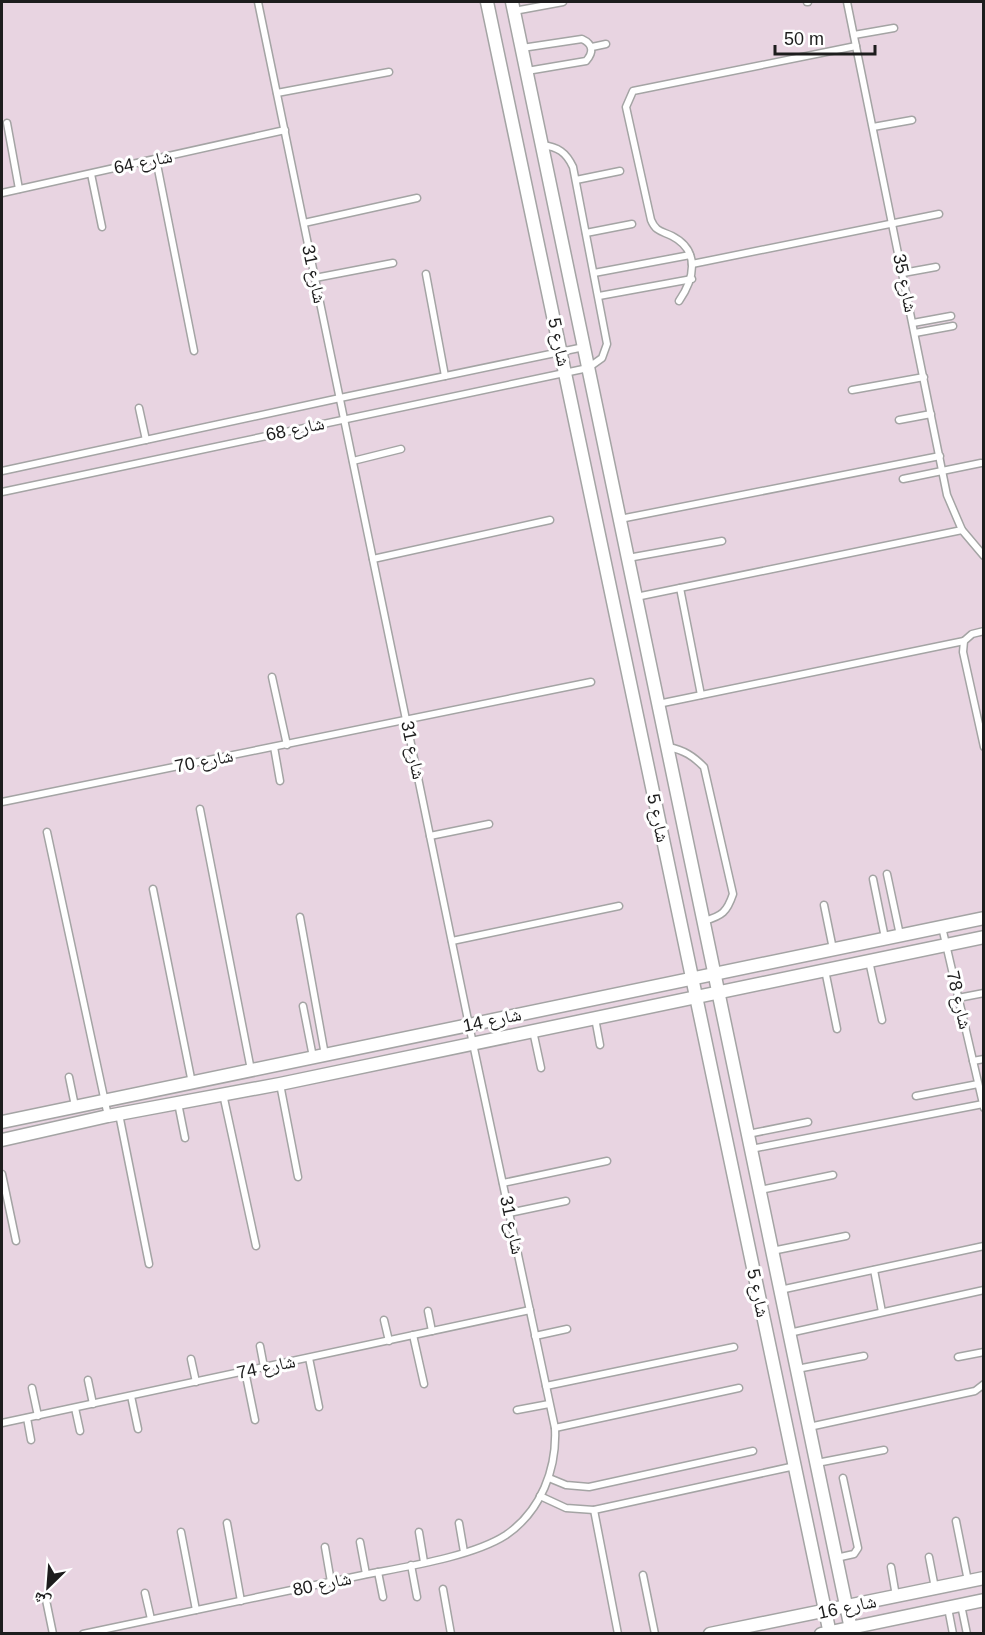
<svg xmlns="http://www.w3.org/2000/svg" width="985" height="1635" viewBox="0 0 985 1635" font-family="Helvetica,'Noto Naskh Arabic',sans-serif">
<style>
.industrial{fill:#e8d4e1}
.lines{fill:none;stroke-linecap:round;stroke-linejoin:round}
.lane-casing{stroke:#a4a4a4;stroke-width:9}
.street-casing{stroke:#a4a4a4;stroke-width:15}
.lane{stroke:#fff;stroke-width:6}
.street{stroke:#fff;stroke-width:12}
.labels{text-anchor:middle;stroke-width:6;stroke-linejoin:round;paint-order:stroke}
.street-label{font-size:18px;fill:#1d1d1d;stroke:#fff}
</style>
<rect width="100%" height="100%" fill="#efede2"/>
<path class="industrial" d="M2,2H983V1633L2,1634Z"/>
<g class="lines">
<defs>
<g id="lane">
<path d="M807,2H808"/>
<path d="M847,2L947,495L962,530L984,556"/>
<path d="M514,11L563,2"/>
<path d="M854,35L894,28"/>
<path d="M592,47L606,44"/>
<path d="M522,48L582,39C593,44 594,52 586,61L527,71"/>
<path d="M277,93L389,72"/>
<path d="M7,123L19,189"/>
<path d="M873,127L912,120"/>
<path d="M156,159L194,351"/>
<path d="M91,174L102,227"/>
<path d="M576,180L620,171"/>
<path d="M2,193L285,130"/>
<path d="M304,223L417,198"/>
<path d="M586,233L632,224"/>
<path d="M692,264L939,214"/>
<path d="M594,273L690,255"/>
<path d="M903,273L936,267"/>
<path d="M426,274L445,376"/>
<path d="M315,278L393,263"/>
<path d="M599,296L692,279"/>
<path d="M679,301C694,279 701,251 672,236C662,231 656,232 651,220L626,107L633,91L856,46"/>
<path d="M913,323L951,316"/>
<path d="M915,333L953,326"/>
<path d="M852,390L924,377"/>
<path d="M139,408L146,440"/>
<path d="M899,420L931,414"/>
<path d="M353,461L401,449"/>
<path d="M2,471L340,398L584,347"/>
<path d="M903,479L981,463"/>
<path d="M2,492L588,368L602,358L607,344L573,167C566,152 558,147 542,145"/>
<path d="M620,519L940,456"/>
<path d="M628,558L722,541"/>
<path d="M373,559L550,520"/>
<path d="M680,588L701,695"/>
<path d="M636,597L962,530"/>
<path d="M984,631L972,634L964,641L963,652L984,747"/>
<path d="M272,677L287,745"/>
<path d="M658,704L964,641"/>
<path d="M274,747L280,781"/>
<path d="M668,747C684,750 693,756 704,767L733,894C727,912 722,916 704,921"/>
<path d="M2,802L591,682"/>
<path d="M200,809L251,1070"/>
<path d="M47,832L108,1116"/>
<path d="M430,836L489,824"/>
<path d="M887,874L900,935"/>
<path d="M873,879L885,938"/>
<path d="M153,889L192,1083"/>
<path d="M824,905L833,949"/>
<path d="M300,917L325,1055"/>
<path d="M942,927L984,1108"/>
<path d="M452,941L619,906"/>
<path d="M869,961L882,1020"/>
<path d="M825,970L837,1029"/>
<path d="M958,998L984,993"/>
<path d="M303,1006L313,1057"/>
<path d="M595,1018L600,1045"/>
<path d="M533,1031L541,1068"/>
<path d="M973,1061L984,1059"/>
<path d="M69,1077L75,1106"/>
<path d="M280,1084L298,1177"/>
<path d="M223,1094L256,1246"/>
<path d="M916,1096L978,1084"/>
<path d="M178,1103L185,1138"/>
<path d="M119,1114L149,1264"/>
<path d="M748,1134L808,1122"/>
<path d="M751,1149L983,1104"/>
<path d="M2,1174L16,1241"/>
<path d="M503,1183L607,1161"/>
<path d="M760,1190L833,1175"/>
<path d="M509,1213L566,1201"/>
<path d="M772,1251L846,1236"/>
<path d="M874,1270L882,1312"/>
<path d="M780,1290L984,1246"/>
<path d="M428,1311L432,1331"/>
<path d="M384,1320L389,1341"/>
<path d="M789,1333L984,1290"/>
<path d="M413,1335L424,1384"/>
<path d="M535,1336L567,1329"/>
<path d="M260,1346L264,1367"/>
<path d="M958,1357L984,1352"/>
<path d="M309,1358L319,1407"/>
<path d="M191,1359L196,1382"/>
<path d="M797,1369L864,1356"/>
<path d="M245,1371L255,1420"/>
<path d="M88,1380L93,1404"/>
<path d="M546,1386L734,1347"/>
<path d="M32,1388L38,1416"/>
<path d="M131,1396L138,1429"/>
<path d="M75,1408L80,1431"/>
<path d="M517,1410L549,1404"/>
<path d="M27,1418L31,1440"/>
<path d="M2,1423L530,1310"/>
<path d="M809,1427L975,1391L984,1384"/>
<path d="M555,1428L739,1388"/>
<path d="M817,1463L884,1450"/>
<path d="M549,1478L566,1485L589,1487L753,1451"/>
<path d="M540,1496L566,1508L594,1510L795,1466"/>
<path d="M594,1510L618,1634"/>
<path d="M956,1521L968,1581"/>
<path d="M227,1523L241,1601"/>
<path d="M459,1523L464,1552"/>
<path d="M181,1532L196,1610"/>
<path d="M419,1532L424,1562"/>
<path d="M360,1542L366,1574"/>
<path d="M325,1547L331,1582"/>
<path d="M929,1557L935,1588"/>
<path d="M836,1558L854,1554L858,1548L843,1478"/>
<path d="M411,1565L417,1597"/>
<path d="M891,1567L896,1596"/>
<path d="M378,1572L383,1597"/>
<path d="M643,1575L655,1634"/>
<path d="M443,1589L451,1634"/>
<path d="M145,1593L151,1619"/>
<path d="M46,1600L53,1634"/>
<path d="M961,1605L967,1634"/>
<path d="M948,1608L953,1634"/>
<path d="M83,1634C176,1614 269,1595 363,1575C404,1567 472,1557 506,1535C541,1511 557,1469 555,1428L469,1025L258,2"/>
</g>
<g id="street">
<path d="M487,2L830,1634"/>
<path d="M512,2L852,1634"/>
<path d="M2,1122L984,918"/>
<path d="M2,1140L108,1116L280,1084L984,937"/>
<path d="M710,1634L984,1578"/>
<path d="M821,1634L984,1600"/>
</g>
</defs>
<use href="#lane" class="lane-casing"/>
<use href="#street" class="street-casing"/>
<use href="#lane" class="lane"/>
<use href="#street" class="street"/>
</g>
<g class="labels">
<g class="street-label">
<text transform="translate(143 162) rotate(-12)" y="6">شارع 64</text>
<text transform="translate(314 274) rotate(78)" y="6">شارع 31</text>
<text transform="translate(905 283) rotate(78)" y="6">شارع 35</text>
<text transform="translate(559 342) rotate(78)" y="6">شارع 5</text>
<text transform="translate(295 429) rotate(-12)" y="6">شارع 68</text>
<text transform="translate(413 750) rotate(78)" y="6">شارع 31</text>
<text transform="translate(204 761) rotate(-11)" y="6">شارع 70</text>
<text transform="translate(658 818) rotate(78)" y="6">شارع 5</text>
<text transform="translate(959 1000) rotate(77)" y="6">شارع 78</text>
<text transform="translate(492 1020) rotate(-12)" y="6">شارع 14</text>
<text transform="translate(512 1225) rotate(78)" y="6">شارع 31</text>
<text transform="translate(758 1293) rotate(78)" y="6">شارع 5</text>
<text transform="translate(266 1367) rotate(-12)" y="6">شارع 74</text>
<text transform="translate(322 1584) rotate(-12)" y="6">شارع 80</text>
<text transform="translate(847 1607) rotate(-12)" y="6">شارع 16</text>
</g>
</g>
<rect width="985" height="1635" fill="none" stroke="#1d1d1d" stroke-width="6"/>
<g transform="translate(48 1587) rotate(205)" stroke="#ffffff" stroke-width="4.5" paint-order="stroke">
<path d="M0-4.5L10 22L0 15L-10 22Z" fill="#1d1d1d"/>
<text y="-9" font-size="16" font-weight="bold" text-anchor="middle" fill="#1d1d1d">ش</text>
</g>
<path d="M775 45v9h100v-9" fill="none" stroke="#1d1d1d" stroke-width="3"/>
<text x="784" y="45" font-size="18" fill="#1d1d1d" stroke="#ffffff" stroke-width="4.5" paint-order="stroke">50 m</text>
</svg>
